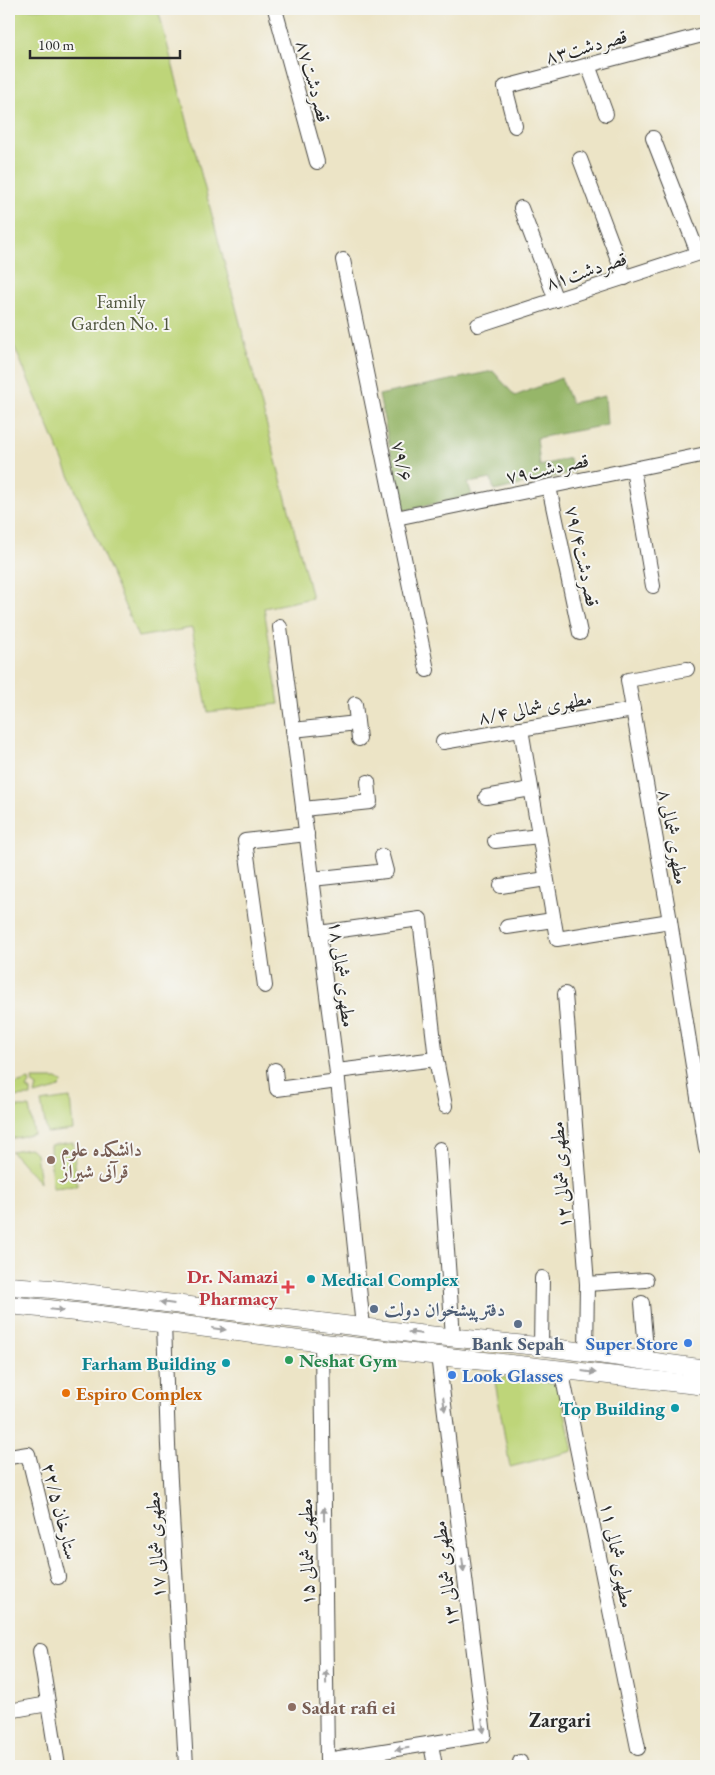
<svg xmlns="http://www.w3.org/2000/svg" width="715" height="1775" viewBox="0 0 715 1775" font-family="'EB Garamond',Amiri,serif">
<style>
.green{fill:#bed579;stroke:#748052}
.forest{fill:#96b669;stroke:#60704a}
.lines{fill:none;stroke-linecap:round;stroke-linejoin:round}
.minor-casing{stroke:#484742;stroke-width:16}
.major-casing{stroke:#484742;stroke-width:19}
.minor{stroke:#fff;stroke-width:14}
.major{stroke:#fff;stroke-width:18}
.oneway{fill:#a0a0a0}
.education-dot{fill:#8d6e63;stroke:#f6f6f2;stroke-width:2}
.culture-dot{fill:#0f9aa8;stroke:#f6f6f2;stroke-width:2}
.health-dot{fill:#e0444e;stroke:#f6f6f2;stroke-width:2}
.service-dot{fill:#5c6f8a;stroke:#f6f6f2;stroke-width:2}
.shop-dot{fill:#3f7fe0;stroke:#f6f6f2;stroke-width:2}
.leisure-dot{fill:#2e9e5b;stroke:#f6f6f2;stroke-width:2}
.food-dot{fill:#e8710a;stroke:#f6f6f2;stroke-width:2}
.labels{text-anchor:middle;stroke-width:4;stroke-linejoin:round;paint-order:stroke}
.street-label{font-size:19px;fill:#2b2b2b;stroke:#f6f6f2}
.park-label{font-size:19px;fill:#50563e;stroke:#f6f6f2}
.education-label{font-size:19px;font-weight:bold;fill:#785e54;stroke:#f6f6f2;text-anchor:start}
.health-label{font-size:19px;font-weight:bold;fill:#be3a42;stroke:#f6f6f2;text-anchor:end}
.culture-label{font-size:19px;font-weight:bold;fill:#0d838f;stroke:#f6f6f2;text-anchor:end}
.service-label{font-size:19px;font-weight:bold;fill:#4e5e75;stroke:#f6f6f2;text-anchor:start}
.shop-label{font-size:19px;font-weight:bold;fill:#366cbe;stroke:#f6f6f2;text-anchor:end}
.leisure-label{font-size:19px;font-weight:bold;fill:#27864d;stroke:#f6f6f2;text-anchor:start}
.food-label{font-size:19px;font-weight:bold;fill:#c56008;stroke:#f6f6f2;text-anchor:start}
.neighbourhood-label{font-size:20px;font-weight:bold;fill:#2b2b2b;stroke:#f6f6f2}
</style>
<rect width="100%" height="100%" fill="#f6f6f2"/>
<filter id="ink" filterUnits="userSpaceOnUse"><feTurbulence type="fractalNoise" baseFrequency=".02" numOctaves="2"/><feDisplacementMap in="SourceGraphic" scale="10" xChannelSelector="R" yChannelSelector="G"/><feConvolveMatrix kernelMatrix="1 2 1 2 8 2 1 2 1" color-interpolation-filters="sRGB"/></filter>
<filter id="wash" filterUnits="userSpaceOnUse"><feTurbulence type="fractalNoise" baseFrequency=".0096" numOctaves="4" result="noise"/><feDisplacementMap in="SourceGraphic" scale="20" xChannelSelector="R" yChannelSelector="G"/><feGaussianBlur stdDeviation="1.12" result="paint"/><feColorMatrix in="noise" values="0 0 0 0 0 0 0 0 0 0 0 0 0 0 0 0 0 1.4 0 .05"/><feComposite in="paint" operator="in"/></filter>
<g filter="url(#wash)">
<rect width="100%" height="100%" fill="#ece4c6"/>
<g class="green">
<path d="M9,9H158L312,598L264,608L279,704L208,712L192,628L138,637L9,334Z"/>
<path d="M32,1079H57L63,1083L57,1089L35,1095L37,1087L33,1084Z"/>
<path d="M29,1080L30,1083L27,1088L31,1091V1096L9,1097V1086Z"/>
<path d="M70,1098L73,1130L47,1133L41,1102Z"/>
<path d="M9,1107H29L34,1134L9,1139Z"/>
<path d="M73,1142L77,1186L52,1188L50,1145Z"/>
<path d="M29,1148L36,1153L40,1183L11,1151Z"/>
<path d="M494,1376L559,1384L573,1451L510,1467Z"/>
</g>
<path class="forest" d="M493,371L515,396L561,378L571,403L605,396L607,425L537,438L540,466L569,458L575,472L494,491L491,479L468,483L472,495L403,511L379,395Z"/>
</g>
<g filter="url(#ink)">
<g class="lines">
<defs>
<g id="minor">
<path d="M275,9L317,162"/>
<path d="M588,65L606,114"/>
<path d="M515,126L505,87L706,34"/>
<path d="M653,138L698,253"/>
<path d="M580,159L625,278"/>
<path d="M521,208L556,300"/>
<path d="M343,260L427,670"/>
<path d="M478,325L706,251"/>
<path d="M633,469L653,586"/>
<path d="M549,487L580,633"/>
<path d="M396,518L706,454"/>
<path d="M280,627L338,1081L363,1327"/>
<path d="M687,669L628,680L670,921L706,1148"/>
<path d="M355,704L359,739"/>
<path d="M521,729L557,939L670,921"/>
<path d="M293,730L357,723"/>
<path d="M443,742L633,710"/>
<path d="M486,797L531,789"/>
<path d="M303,809L370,802L368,782"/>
<path d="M495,841L539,836"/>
<path d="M312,879L386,871L382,856"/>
<path d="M501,886L546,879"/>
<path d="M507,927L553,920"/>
<path d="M319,933L420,919L436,1059L445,1106"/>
<path d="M265,986L245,841L307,834"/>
<path d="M565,994L587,1284L586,1353"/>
<path d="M275,1070L277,1089L338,1081"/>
<path d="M337,1071L436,1059"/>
<path d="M440,1149L453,1337"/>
<path d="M587,1284L646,1280"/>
<path d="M642,1303L647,1361"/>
<path d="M164,1322L168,1445L186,1766"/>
<path d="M322,1343L327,1760L484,1735L438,1355"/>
<path d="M541,1347L542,1278"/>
<path d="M561,1369L638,1748"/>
<path d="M9,1457L28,1454L58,1577"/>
<path d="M40,1651L58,1766"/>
<path d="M9,1711L48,1704"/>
<path d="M431,1744L435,1766"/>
<path d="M520,1762V1766"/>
</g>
<g id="major">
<path d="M9,1286L52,1289L418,1334L547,1347L706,1369"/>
<path d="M9,1305C114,1315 219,1330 324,1343C451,1358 579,1371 706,1386"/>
</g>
</defs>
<use href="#minor" class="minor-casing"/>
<use href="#major" class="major-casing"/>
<use href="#minor" class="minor"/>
<use href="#major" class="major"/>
</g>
<defs><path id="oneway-solid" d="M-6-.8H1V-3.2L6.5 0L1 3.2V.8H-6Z" transform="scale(1.25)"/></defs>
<g class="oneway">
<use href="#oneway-solid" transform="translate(167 1303) rotate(-173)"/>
<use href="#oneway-solid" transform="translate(57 1310) rotate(6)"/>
<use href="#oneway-solid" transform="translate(219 1329) rotate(7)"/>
<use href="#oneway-solid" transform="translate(415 1333) rotate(-173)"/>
<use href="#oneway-solid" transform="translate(589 1372) rotate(7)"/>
<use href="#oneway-solid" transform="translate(444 1404) rotate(83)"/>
<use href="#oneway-solid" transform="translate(324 1514) rotate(-91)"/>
<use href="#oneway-solid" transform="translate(463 1565) rotate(83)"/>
<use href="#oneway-solid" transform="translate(326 1677) rotate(-91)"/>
<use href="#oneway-solid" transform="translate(483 1726) rotate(83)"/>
<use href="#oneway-solid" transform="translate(402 1749) rotate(171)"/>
</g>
</g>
<g class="education-dot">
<circle cx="51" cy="1160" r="5"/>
<circle cx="292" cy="1707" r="5"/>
</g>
<g class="culture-dot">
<circle cx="311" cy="1279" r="5"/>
<circle cx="226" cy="1363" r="5"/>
<circle cx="675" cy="1408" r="5"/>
</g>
<path class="health-dot" d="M285.5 1279.5h5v5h5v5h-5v5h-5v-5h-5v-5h5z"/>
<g class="service-dot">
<circle cx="374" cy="1309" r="5"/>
<circle cx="518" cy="1324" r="5"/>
</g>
<g class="shop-dot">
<circle cx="688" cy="1343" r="5"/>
<circle cx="452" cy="1375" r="5"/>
</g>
<circle class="leisure-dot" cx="289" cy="1360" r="5"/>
<circle class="food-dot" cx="66" cy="1393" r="5"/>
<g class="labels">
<g class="street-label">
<text transform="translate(586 46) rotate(-15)" y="7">قصردشت۸۳</text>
<text transform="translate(314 81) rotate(75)" y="7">قصردشت۸۷</text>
<text transform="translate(586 270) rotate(-18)" y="7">قصردشت۸۱</text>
<text transform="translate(403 461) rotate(78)" y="7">۷۹/۶</text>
<text transform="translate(547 468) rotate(-12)" y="7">قصردشت۷۹</text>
<text transform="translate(583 556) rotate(78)" y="7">قصردشت۷۹/۴</text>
<text transform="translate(535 707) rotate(-10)" y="7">۸/۴ مطهری شمالی</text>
<text transform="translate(674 837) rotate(80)" y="7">۸ مطهری شمالی</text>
<text transform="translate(343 974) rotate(83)" y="7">۱۸ مطهری شمالی</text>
<text transform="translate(560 1175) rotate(-94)" y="7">۱۲ مطهری شمالی</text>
<text transform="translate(61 1511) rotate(76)" y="7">۲۲/۵ ستارخان</text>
<text transform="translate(155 1545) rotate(-93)" y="7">۱۷ مطهری شمالی</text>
<text transform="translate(306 1552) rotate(-91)" y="7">۱۵ مطهری شمالی</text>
<text transform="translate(618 1555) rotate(79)" y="7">۱۱ مطهری شمالی</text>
<text transform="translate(445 1574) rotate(-97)" y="7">۱۳ مطهری شمالی</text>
</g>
<g class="park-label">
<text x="121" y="308">Family<tspan x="121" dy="22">Garden No. 1</tspan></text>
</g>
<g class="education-label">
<text x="61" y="1156">دانشکده علوم<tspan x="61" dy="22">قرآنی شیراز</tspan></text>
<text x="302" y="1714">Sadat rafi ei</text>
</g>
<g class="health-label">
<text x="278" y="1283">Dr. Namazi<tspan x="278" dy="22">Pharmacy</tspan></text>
</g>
<g class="culture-label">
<text x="321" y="1286" text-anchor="start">Medical Complex</text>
<text x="216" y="1370">Farham Building</text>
<text x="665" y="1415">Top Building</text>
</g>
<g class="service-label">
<text x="384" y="1316">دفترپیشخوان دولت</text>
<text x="518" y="1350" text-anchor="middle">Bank Sepah</text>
</g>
<g class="shop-label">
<text x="678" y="1350">Super Store</text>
<text x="462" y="1382" text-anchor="start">Look Glasses</text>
</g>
<g class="leisure-label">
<text x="299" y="1367">Neshat Gym</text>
</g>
<g class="food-label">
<text x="76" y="1400">Espiro Complex</text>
</g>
<g class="neighbourhood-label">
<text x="560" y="1727">Zargari</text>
</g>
</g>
<rect width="715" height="1775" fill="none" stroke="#f6f6f2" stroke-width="30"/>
<path d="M30 50v8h150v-8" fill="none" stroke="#2b2b2b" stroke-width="2.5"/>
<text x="38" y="50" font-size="15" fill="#2b2b2b" stroke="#f6f6f2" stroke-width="4" paint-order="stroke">100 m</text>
</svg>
